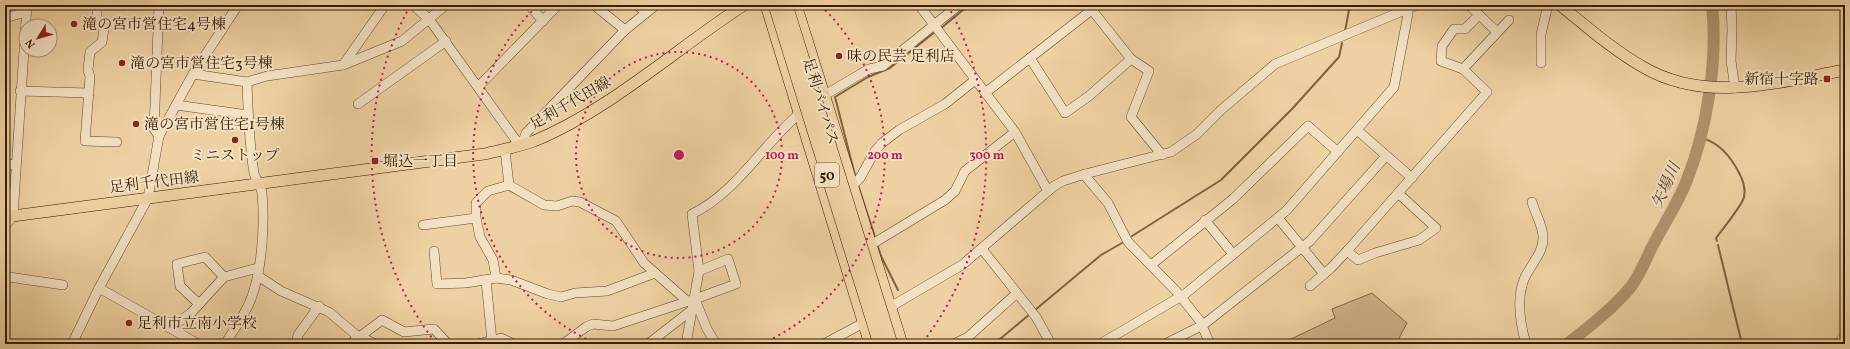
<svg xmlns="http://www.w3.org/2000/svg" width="1850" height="349" viewBox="0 0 1850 349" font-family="Vollkorn,'Noto Serif JP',serif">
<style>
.green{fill:#cfb287;stroke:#826744}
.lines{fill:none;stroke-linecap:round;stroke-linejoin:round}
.stream{stroke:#7e6342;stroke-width:2}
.river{stroke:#af936c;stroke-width:12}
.minor-casing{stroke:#63492a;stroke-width:10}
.major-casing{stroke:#351c02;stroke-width:12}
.highway-casing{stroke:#351c02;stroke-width:14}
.minor{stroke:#f4e1c3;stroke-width:9}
.major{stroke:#eed1a2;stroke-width:11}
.highway{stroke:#eed1a2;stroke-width:13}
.highway-bridge-casing{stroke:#351c02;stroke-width:14;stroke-linecap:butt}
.highway-bridge{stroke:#eed1a2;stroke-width:13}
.ring{fill:none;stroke:#c2185b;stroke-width:2;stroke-dasharray:2 4}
.poi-dot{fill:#8f2418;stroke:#f4e1c3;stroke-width:1.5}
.labels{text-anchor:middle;stroke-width:4;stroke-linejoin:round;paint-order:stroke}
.shield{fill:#f4e1c3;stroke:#6e573c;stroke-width:1}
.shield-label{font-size:14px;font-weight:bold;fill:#351c02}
.poi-label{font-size:15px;fill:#351c02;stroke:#f4e1c3;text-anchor:start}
.street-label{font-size:15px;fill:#351c02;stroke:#f4e1c3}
.water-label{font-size:16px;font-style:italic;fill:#604627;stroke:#f4e1c3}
.centre{fill:#c2185b;stroke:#f4e1c3;stroke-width:2}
.ring-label{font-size:12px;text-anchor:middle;font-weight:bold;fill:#c2185b;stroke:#f4e1c3;stroke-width:4;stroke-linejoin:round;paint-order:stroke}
</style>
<rect width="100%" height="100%" fill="#eed1a2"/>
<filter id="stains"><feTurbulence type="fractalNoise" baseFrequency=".005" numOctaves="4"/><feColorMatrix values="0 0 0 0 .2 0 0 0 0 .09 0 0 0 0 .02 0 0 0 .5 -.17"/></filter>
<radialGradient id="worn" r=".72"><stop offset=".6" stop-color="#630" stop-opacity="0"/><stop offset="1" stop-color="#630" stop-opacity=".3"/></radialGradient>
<path class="green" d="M1372,293L1407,323L1397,342L1400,344H1291L1289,340L1335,318L1332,309Z"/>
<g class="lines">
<g class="stream">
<path d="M940,29L969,5"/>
<path d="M1345,31L1350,5"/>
<path d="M1701,137C1707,140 1713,142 1718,146C1730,155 1748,181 1744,197C1743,204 1722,230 1716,238L1717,241"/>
<path d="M856,179L835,97L868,77L890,68L936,31"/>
<path d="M858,185L876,240"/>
<path d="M1132,236L1221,180L1292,109L1339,57L1342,43"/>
<path d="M877,244L881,256L898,290"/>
<path d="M1718,245L1742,344"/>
<path d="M5,274L8,245"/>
<path d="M1035,310L1101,255L1122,243"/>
<path d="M994,344L1030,314"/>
</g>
<path class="river" d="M1567,344C1589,327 1612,309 1630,288C1641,274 1645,260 1653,245C1664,224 1678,203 1687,180C1707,129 1718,60 1712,5"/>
<defs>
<g id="minor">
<path d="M97,5V18L104,29L102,42L90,52L88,70L90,77L85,141L117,142"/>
<path d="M159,5L154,129L159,136"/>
<path d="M413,5L429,19L515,139L522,145L526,133L625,30L656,5"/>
<path d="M529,5L543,21"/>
<path d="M594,5L625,30"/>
<path d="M637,5L646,13"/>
<path d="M919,5L1015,132L1048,191"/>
<path d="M1088,5L1131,59L1149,71L1131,117L1162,155"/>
<path d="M1469,5L1497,32"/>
<path d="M1731,5L1732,29L1731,61L1735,88"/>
<path d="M5,18L26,12"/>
<path d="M1030,58L1065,113L1089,96L1131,59"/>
<path d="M1541,63V34L1548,5"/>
<path d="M343,65L385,5"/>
<path d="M1463,69L1441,61L1442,46L1454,29H1465L1479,15"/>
<path d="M193,74L247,82L267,76L343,65L402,41L446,5"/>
<path d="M478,87L558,5"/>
<path d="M20,91L89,93"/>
<path d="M985,93L1098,5"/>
<path d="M823,96L869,69L883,66L959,5"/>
<path d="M358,104L446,41"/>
<path d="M176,105L248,115"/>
<path d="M1357,130L1412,178"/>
<path d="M505,150L509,185"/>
<path d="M5,165L15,164"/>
<path d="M1085,174L1086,177L1108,203L1128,242L1177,292L1200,321L1210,344"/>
<path d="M851,187L860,178L875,151L882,143L899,130L945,104L975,80"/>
<path d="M1278,218L1324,274"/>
<path d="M1205,220L1233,254"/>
<path d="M423,225L476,218"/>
<path d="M5,226L13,216L27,5"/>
<path d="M869,246L945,200L955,191L965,171L1015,132"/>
<path d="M982,249L1036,317L1051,344"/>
<path d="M434,251L437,284L466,283L496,278L511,280L548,294L561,297L575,293L607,291L655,273"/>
<path d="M1347,251L1358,260L1375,253L1419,240L1436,228L1399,194"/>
<path d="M1151,265L1233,199L1308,126L1338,152"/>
<path d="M258,276L281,291L329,312L355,334L375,344"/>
<path d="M9,277L63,285"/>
<path d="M496,278L493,260L480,237L476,218V203L488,191L509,185L544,205L557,206L572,201L580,202L616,221L644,263L687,301"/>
<path d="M486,280L492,341"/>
<path d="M1310,286L1331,268L1347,251L1487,92L1463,69L1509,20"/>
<path d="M99,288L198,344"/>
<path d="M695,299L736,284L728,259L699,271"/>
<path d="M199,304L180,286L177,264L205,257L224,277"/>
<path d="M885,310L962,265L1054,186L1063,181L1085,174L1171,152L1197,134L1221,110L1275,64L1417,5"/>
<path d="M170,328L191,313L224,277L258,268"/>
<path d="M72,344L99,288L148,198L159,136L193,74L238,5"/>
<path d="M225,344C234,329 245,315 251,299C262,271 265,223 262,193C261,186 256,180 254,173C249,143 248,112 247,82"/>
<path d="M296,344L298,335L319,306"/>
<path d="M350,344L382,320L404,332L434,329L448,344"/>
<path d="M478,344L501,338L514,344"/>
<path d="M563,344L586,327L593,324L613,326L695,299L707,329L716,344"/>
<path d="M648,344L693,309"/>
<path d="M686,344L699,271L692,214C736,193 763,144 800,113"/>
<path d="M824,344L869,320"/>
<path d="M954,344L968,337L1017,293"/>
<path d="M1100,344L1185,294L1287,210L1394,87L1408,14L1407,9"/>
<path d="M1165,344L1203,325L1310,241L1386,156"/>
<path d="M1526,344C1520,323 1516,297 1525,277C1531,265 1544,251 1543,237C1543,226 1535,213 1532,202"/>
<path d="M1839,344L1845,334"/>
</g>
<g id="major">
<path d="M1560,5C1586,26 1613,50 1643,67C1706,104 1778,82 1845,70"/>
<path d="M5,217L484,154C501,150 518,147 534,141C608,111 677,48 744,5"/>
</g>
<g id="highway">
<path d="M767,5L871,344"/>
<path d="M795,5L901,344"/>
</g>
</defs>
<use href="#minor" class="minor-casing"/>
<use href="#major" class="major-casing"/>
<use href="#highway" class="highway-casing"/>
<use href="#minor" class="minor"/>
<use href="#major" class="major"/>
<use href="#highway" class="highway"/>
<defs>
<g id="highway-bridge">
<path d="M775,5L880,344"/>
<path d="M786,5L891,344"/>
</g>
</defs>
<use href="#highway-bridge" class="highway-bridge-casing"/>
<use href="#highway-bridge" class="highway-bridge"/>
</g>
<g class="ring">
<circle cx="679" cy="155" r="103"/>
<path d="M597 344A206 206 0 0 1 537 6M821 6A206 206 0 0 1 761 344"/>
<path d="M435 342A308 308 0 0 1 410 6M948 6A308 308 0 0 1 923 342"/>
</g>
<g class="poi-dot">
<circle cx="74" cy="24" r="4"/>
<circle cx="839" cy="56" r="4"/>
<circle cx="122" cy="63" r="4"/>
<rect x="1823" y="75" width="8" height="8" rx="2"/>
<circle cx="136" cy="124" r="4"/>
<circle cx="235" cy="140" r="4"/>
<rect x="371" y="157" width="8" height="8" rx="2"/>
<circle cx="129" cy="323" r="4"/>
</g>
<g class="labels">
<rect class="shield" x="815" y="163" width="24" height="24" rx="3"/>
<g class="shield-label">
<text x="827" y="180">50</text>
</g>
<g class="poi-label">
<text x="82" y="29">滝の宮市営住宅4号棟</text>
<text x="847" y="61">味の民芸 足利店</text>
<text x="130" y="68">滝の宮市営住宅3号棟</text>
<text x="1819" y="84" text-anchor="end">新宿十字路</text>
<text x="144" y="129">滝の宮市営住宅1号棟</text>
<text x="235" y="160" text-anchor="middle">ミニストップ</text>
<text x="383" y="166">堀込一丁目</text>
<text x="137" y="328">足利市立南小学校</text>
</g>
<g class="street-label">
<text transform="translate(821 101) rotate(73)" y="5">足利バイパス</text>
<text transform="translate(570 103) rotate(-30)" y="5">足利千代田線</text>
<text transform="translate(154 182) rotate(-7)" y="5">足利千代田線</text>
</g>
<g class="water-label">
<text transform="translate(1665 185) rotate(-66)" y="6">矢場川</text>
</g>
</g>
<circle cx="679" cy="155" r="6" class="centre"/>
<g class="ring-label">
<text x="782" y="159">100 m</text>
<text x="885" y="159">200 m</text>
<text x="987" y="159">300 m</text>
</g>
<rect width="1850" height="349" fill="none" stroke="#eed1a2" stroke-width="20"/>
<rect x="6" y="6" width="1838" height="337" fill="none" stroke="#351c02" stroke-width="2"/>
<rect x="10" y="10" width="1830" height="329" fill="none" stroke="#351c02"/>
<g transform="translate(38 38) rotate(233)"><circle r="19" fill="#f4e1c3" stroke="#a89276"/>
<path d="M0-3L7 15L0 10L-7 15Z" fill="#8f2418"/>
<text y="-6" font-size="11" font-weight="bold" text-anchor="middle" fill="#351c02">N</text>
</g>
<rect width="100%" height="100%" filter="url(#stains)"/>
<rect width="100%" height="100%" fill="url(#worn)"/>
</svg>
